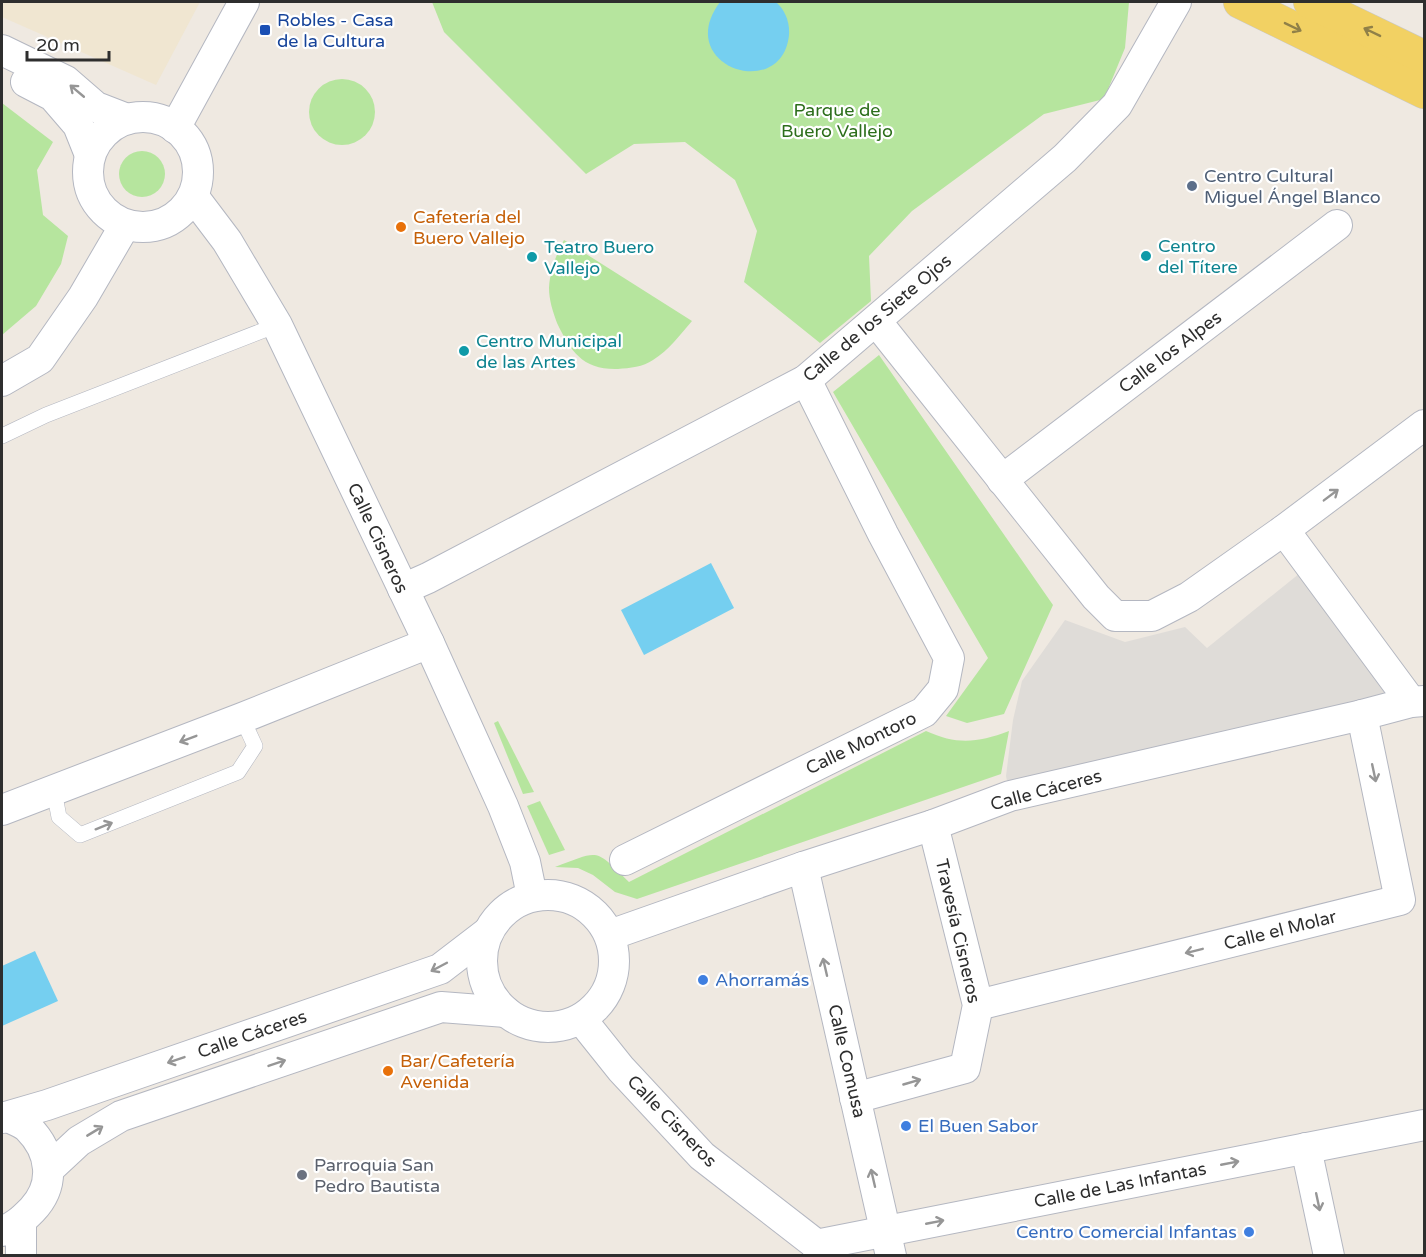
<svg xmlns="http://www.w3.org/2000/svg" width="1426" height="1257" viewBox="0 0 1426 1257" font-family="'Varela Round',sans-serif">
<style>
.education{fill:#f0e6d1}
.green{fill:#b6e59e}
.plaza{fill:#dfdcd8}
.water{fill:#75cff0}
.lines{fill:none;stroke-linecap:round;stroke-linejoin:round}
.lane-casing{stroke:#b4b7c1;stroke-width:16}
.street-casing{stroke:#b4b7c1;stroke-width:32}
.primary-casing{stroke:#c9c9c9;stroke-width:34}
.lane{stroke:#fff;stroke-width:15}
.street{stroke:#fff;stroke-width:30}
.primary{stroke:#f2d163;stroke-width:33}
.oneway{stroke:#908048}
.oneway2{stroke:#969696}
.transit-dot{fill:#1a4fb4;stroke:#fff;stroke-width:2}
.service-dot{fill:#5c6f8a;stroke:#fff;stroke-width:2}
.food-dot{fill:#e8710a;stroke:#fff;stroke-width:2}
.culture-dot{fill:#0f9aa8;stroke:#fff;stroke-width:2}
.shop-dot{fill:#3f7fe0;stroke:#fff;stroke-width:2}
.worship-dot{fill:#6b7280;stroke:#fff;stroke-width:2}
.labels{text-anchor:middle;stroke-width:4.5;stroke-linejoin:round;paint-order:stroke}
.transit-label{font-size:18px;fill:#164399;stroke:#fff;text-anchor:start}
.park-label{font-size:18px;fill:#2c6e1b;stroke:#fff}
.service-label{font-size:18px;fill:#4e5e75;stroke:#fff;text-anchor:start}
.food-label{font-size:18px;fill:#c56008;stroke:#fff;text-anchor:start}
.culture-label{font-size:18px;fill:#0d838f;stroke:#fff;text-anchor:start}
.street-label{font-size:18px;fill:#2e2e2e;stroke:#fff}
.shop-label{font-size:18px;fill:#366cbe;stroke:#fff;text-anchor:start}
.worship-label{font-size:18px;fill:#5b616d;stroke:#fff;text-anchor:start}
</style>
<rect width="100%" height="100%" fill="#efe9e1"/>
<path class="education" d="M2,2H200L156,85L2,17Z"/>
<g class="green">
<path d="M432,2H1129L1125,48L1104,99L1044,114L912,211L869,256L871,301L820,343L744,282L757,231L735,180L685,142L634,144L586,174L444,32Z"/>
<circle cx="342" cy="112" r="33"/>
<path d="M2,103L53,142L37,170L43,215L68,236L61,264L36,306L2,335Z"/>
<circle cx="142" cy="174" r="23"/>
<path d="M564,240L692,321C680,335 669,350 653,360C643,367 630,368 618,369C583,370 571,352 557,323C553,312 549,300 549,288C550,270 556,255 564,240Z"/>
<path d="M879,355L1053,605L1004,714L967,723L946,716L988,658L833,392Z"/>
<path d="M498,721L534,792L523,794L494,723Z"/>
<path d="M926,731C957,745 977,743 1009,731L1001,774L637,899L615,892L593,875L578,868L555,867C601,850 594,848 629,882Z"/>
<path d="M540,801L565,850L549,855L527,806Z"/>
</g>
<path class="plaza" d="M1310,565L1411,702L1010,796L1006,776L1013,720L1022,681L1065,620L1125,642L1185,627L1207,648Z"/>
<g class="water">
<path d="M720,2H776C785,10 790,22 789,35C782,103 672,66 720,2Z"/>
<path d="M711,563L734,608L644,655L621,610Z"/>
<path d="M35,951L58,1001L2,1026V966Z"/>
</g>
<g class="lines">
<defs>
<g id="lane">
<path d="M2,436L46,415L277,325"/>
<path d="M54,791L59,817L80,835L238,772L255,746L242,718"/>
</g>
<g id="street">
<path d="M2,50L66,81L96,107L127,119"/>
<path d="M26,82L53,96L78,125L90,155"/>
<circle cx="143" cy="172" r="55"/>
<path d="M175,128L244,2"/>
<path d="M193,196L227,241L277,325L429,643L503,806L525,862L532,896"/>
<path d="M876,321L1096,597L1115,616H1152L1189,597L1284,530L1424,425"/>
<path d="M2,381L40,359L83,297L125,225"/>
<path d="M1002,480L1337,225"/>
<path d="M1284,530L1411,702"/>
<path d="M403,589L428,578L806,380L1065,158L1117,105L1176,2"/>
<path d="M2,810L242,718L429,643"/>
<path d="M625,860L924,712L943,689L949,658L883,534L806,380"/>
<path d="M803,867L891,1256"/>
<circle cx="548" cy="961" r="66"/>
<path d="M610,935L803,867L933,825L1010,796L1362,715L1411,702L1424,701"/>
<path d="M978,1005L1400,900L1362,715"/>
<path d="M581,1019L621,1069L702,1156L831,1256"/>
<path d="M855,1098L965,1068L978,1005L933,825"/>
<path d="M2,1118L47,1105L440,969L487,933"/>
<path d="M1306,1148L1329,1256"/>
<path d="M50,1168L79,1141L121,1116L441,1007L506,1012"/>
<path d="M2,1231C14,1228 23,1219 32,1210C56,1185 52,1152 28,1128C23,1123 14,1120 8,1117"/>
<path d="M816,1245L1424,1125"/>
<path d="M21,1256V1221"/>
</g>
<g id="primary">
<path d="M1240,2L1424,92"/>
<path d="M1310,2L1424,57"/>
</g>
</defs>
<use href="#lane" class="lane-casing"/>
<use href="#street" class="street-casing"/>
<use href="#primary" class="primary-casing"/>
<use href="#lane" class="lane"/>
<use href="#street" class="street"/>
<use href="#primary" class="primary"/>
</g>
<defs><path id="oneway-shaft" d="M-6 0H5M1.5-3L5.5 0L1.5 3" fill="none" stroke-width="1.6" stroke-linecap="round" stroke-linejoin="round" transform="scale(1.5)"/></defs>
<g class="oneway">
<use href="#oneway-shaft" transform="translate(1293 27) rotate(26)"/>
<use href="#oneway-shaft" transform="translate(1372 32) rotate(-154)"/>
</g>
<g class="oneway2">
<use href="#oneway-shaft" transform="translate(77 91) rotate(-140)"/>
<use href="#oneway-shaft" transform="translate(1331 495) rotate(-37)"/>
<use href="#oneway-shaft" transform="translate(188 739) rotate(159)"/>
<use href="#oneway-shaft" transform="translate(1374 773) rotate(78)"/>
<use href="#oneway-shaft" transform="translate(104 826) rotate(-22)"/>
<use href="#oneway-shaft" transform="translate(1194 951) rotate(166)"/>
<use href="#oneway-shaft" transform="translate(439 967) rotate(152)"/>
<use href="#oneway-shaft" transform="translate(825 967) rotate(-103)"/>
<use href="#oneway-shaft" transform="translate(176 1060) rotate(161)"/>
<use href="#oneway-shaft" transform="translate(277 1063) rotate(-19)"/>
<use href="#oneway-shaft" transform="translate(912 1082) rotate(-16)"/>
<use href="#oneway-shaft" transform="translate(95 1131) rotate(-31)"/>
<use href="#oneway-shaft" transform="translate(1230 1163) rotate(-11)"/>
<use href="#oneway-shaft" transform="translate(873 1178) rotate(-103)"/>
<use href="#oneway-shaft" transform="translate(1318 1202) rotate(78)"/>
<use href="#oneway-shaft" transform="translate(935 1222) rotate(-11)"/>
</g>
<rect class="transit-dot" x="259" y="24" width="12" height="12" rx="3"/>
<circle class="service-dot" cx="1192" cy="186" r="6"/>
<g class="food-dot">
<circle cx="401" cy="227" r="6"/>
<circle cx="388" cy="1071" r="6"/>
</g>
<g class="culture-dot">
<circle cx="1146" cy="256" r="6"/>
<circle cx="532" cy="257" r="6"/>
<circle cx="464" cy="351" r="6"/>
</g>
<g class="shop-dot">
<circle cx="703" cy="980" r="6"/>
<circle cx="906" cy="1126" r="6"/>
<circle cx="1249" cy="1232" r="6"/>
</g>
<circle class="worship-dot" cx="302" cy="1175" r="6"/>
<g class="labels">
<g class="transit-label">
<text x="277" y="26">Robles - Casa<tspan x="277" dy="21">de la Cultura</tspan></text>
</g>
<g class="park-label">
<text x="837" y="116">Parque de<tspan x="837" dy="21">Buero Vallejo</tspan></text>
</g>
<g class="service-label">
<text x="1204" y="182">Centro Cultural<tspan x="1204" dy="21">Miguel Ángel Blanco</tspan></text>
</g>
<g class="food-label">
<text x="413" y="223">Cafetería del<tspan x="413" dy="21">Buero Vallejo</tspan></text>
<text x="400" y="1067">Bar/Cafetería<tspan x="400" dy="21">Avenida</tspan></text>
</g>
<g class="culture-label">
<text x="1158" y="252">Centro<tspan x="1158" dy="21">del Títere</tspan></text>
<text x="544" y="253">Teatro Buero<tspan x="544" dy="21">Vallejo</tspan></text>
<text x="476" y="347">Centro Municipal<tspan x="476" dy="21">de las Artes</tspan></text>
</g>
<g class="street-label">
<text transform="translate(877 318) rotate(-40)" y="6">Calle de los Siete Ojos</text>
<text transform="translate(1170 352) rotate(-37)" y="6">Calle los Alpes</text>
<text transform="translate(378 538) rotate(65)" y="6">Calle Cisneros</text>
<text transform="translate(861 743) rotate(-26)" y="6">Calle Montoro</text>
<text transform="translate(1046 790) rotate(-15)" y="6">Calle Cáceres</text>
<text transform="translate(1280 930) rotate(-14)" y="6">Calle el Molar</text>
<text transform="translate(958 931) rotate(77)" y="6">Travesía Cisneros</text>
<text transform="translate(252 1034) rotate(-19)" y="6">Calle Cáceres</text>
<text transform="translate(847 1061) rotate(77)" y="6">Calle Comusa</text>
<text transform="translate(672 1121) rotate(46)" y="6">Calle Cisneros</text>
<text transform="translate(1120 1185) rotate(-11)" y="6">Calle de Las Infantas</text>
</g>
<g class="shop-label">
<text x="715" y="986">Ahorramás</text>
<text x="918" y="1132">El Buen Sabor</text>
<text x="1237" y="1238" text-anchor="end">Centro Comercial Infantas</text>
</g>
<g class="worship-label">
<text x="314" y="1171">Parroquia San<tspan x="314" dy="21">Pedro Bautista</tspan></text>
</g>
</g>
<rect width="1426" height="1257" fill="none" stroke="#2e2e2e" stroke-width="6"/>
<path d="M27 51v9h82v-9" fill="none" stroke="#2e2e2e" stroke-width="3"/>
<text x="36" y="51" font-size="18" fill="#2e2e2e" stroke="#ffffff" stroke-width="4.5" paint-order="stroke">20 m</text>
</svg>
